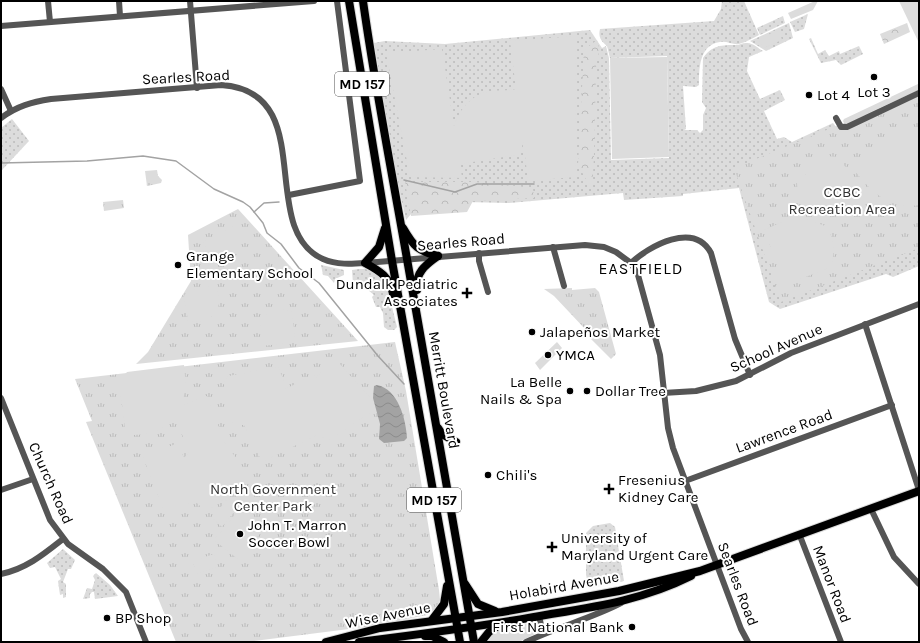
<svg xmlns="http://www.w3.org/2000/svg" width="920" height="643" viewBox="0 0 920 643" font-family="Karla,sans-serif">
<style>
.grass{fill:url(#grass-dots)}
.forest{fill:url(#forest-crowns)}
.park{fill:url(#park-tufts)}
.garden{fill:#dcdcdc}
.water{fill:url(#water-waves)}
.lines{fill:none;stroke-linecap:round;stroke-linejoin:round}
.stream{stroke:#a3a3a3;stroke-width:1.5}
.major-casing{stroke:#dbdbdb;stroke-width:10}
.minor{stroke:#555;stroke-width:6}
.major{stroke:#000;stroke-width:8}
.poi-dot{fill:#000;stroke:#fff;stroke-width:1.5}
.labels{text-anchor:middle;stroke-width:4;stroke-linejoin:round;paint-order:stroke}
.shield{fill:#fff;stroke:#4c4c4c;stroke-width:1}
.shield-label{font-size:14px;font-weight:bold;fill:#000}
.street-label{font-size:15px;fill:#000;stroke:#fff}
.poi-label{font-size:15px;fill:#000;stroke:#fff;text-anchor:start}
.park-label{font-size:15px;fill:#333;stroke:#fff}
.neighbourhood-label{font-size:16px;letter-spacing:1px;fill:#000;stroke:#fff}
</style>
<defs>
<pattern id="grass-dots" width="8" height="8" patternUnits="userSpaceOnUse"><rect width="8" height="8" fill="#dcdcdc"/><path d="M2 2h.1M6 6h.1" fill="none" stroke="#bbb" stroke-width="1.8" stroke-linecap="round"/></pattern>
<pattern id="forest-crowns" width="20" height="18" patternUnits="userSpaceOnUse"><rect width="20" height="18" fill="#dcdcdc"/><path d="M2 6a3 3 0 1 1 6 0M12 15a3 3 0 1 1 6 0" fill="none" stroke="#bbb"/></pattern>
<pattern id="park-tufts" width="24" height="20" patternUnits="userSpaceOnUse"><rect width="24" height="20" fill="#dcdcdc"/><path d="M3 7l-1-3M5 7V3M7 7l1-3M15 17l-1-3M17 17v-4M19 17l1-3" fill="none" stroke="#bbb"/></pattern>
<pattern id="water-waves" width="16" height="10" patternUnits="userSpaceOnUse"><rect width="16" height="10" fill="#a3a3a3"/><path d="M0 5q4-4 8 0t8 0" fill="none" stroke="#8b8b8b"/></pattern>
</defs>
<rect width="100%" height="100%" fill="#fff"/>
<g class="grass">
<path d="M722,1H744L759,35C753,38 746,42 739,44C733,45 727,41 720,42C699,45 699,69 699,85L696,87L683,86L686,129L684,130H697L700,133L703,130V115L706,108L702,102L703,58C712,45 722,45 736,45C740,45 742,43 746,43C752,42 758,48 763,51L749,57L747,71L760,99L780,90L785,100L764,111L777,139L784,137L792,142L833,123L837,128L919,100V266L893,277L886,274L780,309L769,302L739,188L683,194V196L624,200L623,193L509,203L466,202L411,214L406,220L394,166L374,43L385,41L445,44L590,30L602,48L606,46L609,58L611,160L669,158L667,56L610,58L607,46C601,41 598,37 600,29L714,21L721,9Z"/>
<path d="M808,14L804,29L795,32L790,22Z"/>
<path d="M783,16L785,23L760,35L757,28Z"/>
<path d="M789,23L793,38L766,51L750,41Z"/>
<path d="M811,38L818,54L825,50L829,56L839,51L840,54L859,46L863,54L841,65L836,60L821,63L809,39Z"/>
<path d="M12,119L29,141L1,171V128Z"/>
<path d="M321,265L344,270V275L335,279L334,283L328,276L323,275Z"/>
<path d="M359,269H372L385,279L397,327L394,330H388L384,327L383,313L380,307H376L372,297L374,295L357,281L353,284L352,270Z"/>
<path d="M610,523L615,527L624,581L590,588L586,575V533L593,526Z"/>
<path d="M63,549L75,560L71,569H68L63,582L66,584V597L63,598V594L60,595L58,581L61,579L55,567L50,568L47,563Z"/>
<path d="M96,573L110,585L118,596L95,599L94,592H92L90,594V598L83,599L87,588L92,589L95,580L93,576Z"/>
</g>
<g class="forest">
<path d="M907,23L910,32L884,44L880,34Z"/>
<path d="M597,40C602,54 596,57 596,70C595,110 595,150 592,190L578,165L584,50Z"/>
<path d="M405,182H474L525,187L533,189L534,198L473,201L467,212L411,216Z"/>
</g>
<g class="park">
<path d="M919,92V248L781,302L734,168Z"/>
<path d="M157,170L158,176L162,180L161,183L147,186L145,171Z"/>
<path d="M123,200L124,208L104,211L103,202Z"/>
<path d="M238,209L358,341L136,364L148,352L191,281L188,235Z"/>
<path d="M572,288V290L595,288L599,292L616,354L611,359L584,332L586,330L554,296L544,289Z"/>
<path d="M395,342L406,391L439,590L440,600L437,608L427,615L373,626L247,642H176L86,422L92,421L75,379Z"/>
</g>
<g class="garden">
<path d="M815,1H818L813,10L791,19L788,13Z"/>
<path d="M899,1H919V43Z"/>
<path d="M778,30L782,37H781L782,40L764,48L762,47L759,39Z"/>
<path d="M576,36L575,177L528,181L523,139L522,148L517,155L460,164L462,178L410,177L386,53L442,49L454,126C460,108 472,94 491,91C500,90 508,91 516,89L510,41Z"/>
<path d="M667,57L669,157L612,159L610,58Z"/>
<path d="M918,84L919,90L847,123H844L843,121L844,119Z"/>
<path d="M904,127L914,128L919,134V205C888,210 872,192 854,170Z"/>
<path d="M826,156L837,157L861,185C860,189 859,194 857,197C840,224 797,215 797,182Z"/>
<path d="M804,218L828,227C834,242 835,251 831,267L793,282L782,278L764,230L782,222Z"/>
<path d="M235,225L244,242L212,258L203,242Z"/>
<path d="M215,285C222,301 221,313 204,322L188,321L184,296L187,291Z"/>
<path d="M280,309L292,312L295,339L290,343L262,346C258,328 259,314 280,309Z"/>
<path d="M557,342L562,348L540,370L535,363Z"/>
<path d="M339,363L374,402L372,412L327,441L319,434L262,462L244,425H236L225,419L224,382L228,376L278,367L285,383V389L314,375L316,378L321,372Z"/>
<path d="M184,365L186,386L182,405L207,396L225,443L247,473L246,484L206,512L195,501L164,512L143,457L178,443L184,458L189,452L175,417C159,433 149,435 126,435L119,382L127,372Z"/>
<path d="M228,498L239,506L222,527L212,518Z"/>
<path d="M241,507L265,527L239,560L214,540Z"/>
<path d="M214,554L218,567L197,574L192,561Z"/>
<path d="M533,622L537,626L539,632L519,642H485L494,632Z"/>
</g>
<path class="water" d="M377,385C398,389 406,419 407,438L404,441L384,443L379,439L380,424L373,398L374,386Z"/>
<g class="lines">
<g class="stream">
<path d="M1,163L87,161L143,156L176,161L214,189L243,202L250,207L263,223L267,233L281,244L299,268L319,283L378,356L404,384"/>
<path d="M404,180L455,192L477,184H534"/>
<path d="M254,212L264,203L279,202"/>
</g>
<defs>
<g id="major">
<path d="M349,1L392,261L460,642"/>
<path d="M363,1C375,87 392,173 407,259C430,387 451,514 474,642"/>
<path d="M385,228L379,247L365,263C380,271 390,277 393,294"/>
<path d="M403,228C414,247 418,251 438,256"/>
<path d="M417,290C415,273 425,265 438,256"/>
<path d="M438,428L442,434L456,442"/>
<path d="M465,584L478,604L495,611"/>
<path d="M432,620L444,604L447,586"/>
<path d="M425,636H432L444,642"/>
<path d="M326,642L380,628L502,612L619,591L700,571L919,491"/>
<path d="M359,642C423,634 487,626 551,614C600,606 645,599 691,576"/>
<path d="M481,642L489,632L499,625"/>
</g>
</defs>
<use href="#major" class="major-casing"/>
<g class="minor">
<path d="M48,1L50,22"/>
<path d="M119,1L120,16"/>
<path d="M190,1L197,88"/>
<path d="M1,26L314,1"/>
<path d="M1,89L11,111"/>
<path d="M1,118C17,106 32,102 51,99L221,85C321,91 255,229 323,259C337,265 351,264 365,263L585,245L604,247L616,252L631,263L638,275L660,355L668,428L673,448L741,629L748,642"/>
<path d="M836,118L841,127H847L919,93"/>
<path d="M289,195L360,181L337,1"/>
<path d="M553,247L564,286"/>
<path d="M479,253V261L488,292"/>
<path d="M631,263C649,246 694,221 711,253L735,339L750,375"/>
<path d="M865,324L919,490"/>
<path d="M663,393L696,391L736,381L791,353L919,304"/>
<path d="M1,398L50,520L68,544L103,569L126,592L146,642"/>
<path d="M685,481L892,405"/>
<path d="M1,490L33,479"/>
<path d="M871,509L894,557L919,584"/>
<path d="M800,536L841,642"/>
<path d="M1,574C26,569 44,554 63,539"/>
<path d="M539,616L543,634"/>
<path d="M526,642C557,627 590,619 621,603"/>
</g>
<use href="#major" class="major"/>
</g>
<g class="poi-dot">
<circle cx="874" cy="77" r="4"/>
<circle cx="809" cy="95" r="4"/>
<circle cx="178" cy="265" r="4"/>
<path d="M465 287h4v4h4v4h-4v4h-4v-4h-4v-4h4z"/>
<circle cx="532" cy="332" r="4"/>
<circle cx="548" cy="355" r="4"/>
<circle cx="570" cy="391" r="4"/>
<circle cx="587" cy="391" r="4"/>
<circle cx="488" cy="475" r="4"/>
<path d="M607 483h4v4h4v4h-4v4h-4v-4h-4v-4h4z"/>
<circle cx="240" cy="534" r="4"/>
<path d="M550 541h4v4h4v4h-4v4h-4v-4h-4v-4h4z"/>
<circle cx="107" cy="618" r="4"/>
<circle cx="632" cy="627" r="4"/>
</g>
<g class="labels">
<g class="shield">
<rect x="335" y="72" width="54" height="24" rx="3"/>
<rect x="407" y="488" width="54" height="24" rx="3"/>
</g>
<g class="shield-label">
<text x="362" y="89">MD 157</text>
<text x="434" y="505">MD 157</text>
</g>
<g class="street-label">
<text transform="translate(186 77) rotate(-3)" y="5">Searles Road</text>
<text transform="translate(461 242) rotate(-5)" y="5">Searles Road</text>
<text transform="translate(776 348) rotate(-24)" y="5">School Avenue</text>
<text transform="translate(444 390) rotate(80)" y="5">Merritt Boulevard</text>
<text transform="translate(784 431) rotate(-20)" y="5">Lawrence Road</text>
<text transform="translate(51 483) rotate(66)" y="5">Church Road</text>
<text transform="translate(738 584) rotate(69)" y="5">Searles Road</text>
<text transform="translate(832 584) rotate(69)" y="5">Manor Road</text>
<text transform="translate(564 586) rotate(-10)" y="5">Holabird Avenue</text>
<text transform="translate(388 615) rotate(-11)" y="5">Wise Avenue</text>
</g>
<g class="poi-label">
<text x="874" y="97" text-anchor="middle">Lot 3</text>
<text x="817" y="100">Lot 4</text>
<text x="186" y="261">Grange<tspan x="186" dy="17">Elementary School</tspan></text>
<text x="458" y="289" text-anchor="end">Dundalk Pediatric<tspan x="458" dy="17">Associates</tspan></text>
<text x="540" y="337">Jalapeños Market</text>
<text x="556" y="360">YMCA</text>
<text x="562" y="387" text-anchor="end">La Belle<tspan x="562" dy="17">Nails &amp; Spa</tspan></text>
<text x="595" y="396">Dollar Tree</text>
<text x="496" y="480">Chili's</text>
<text x="618" y="485">Fresenius<tspan x="618" dy="17">Kidney Care</tspan></text>
<text x="248" y="530">John T. Marron<tspan x="248" dy="17">Soccer Bowl</tspan></text>
<text x="561" y="543">University of<tspan x="561" dy="17">Maryland Urgent Care</tspan></text>
<text x="115" y="623">BP Shop</text>
<text x="624" y="632" text-anchor="end">First National Bank</text>
</g>
<g class="park-label">
<text x="842" y="197">CCBC<tspan x="842" dy="17">Recreation Area</tspan></text>
<text x="273" y="494">North Government<tspan x="273" dy="17">Center Park</tspan></text>
</g>
<g class="neighbourhood-label">
<text x="641" y="274">EASTFIELD</text>
</g>
</g>
<rect width="920" height="643" fill="none" stroke="#000000" stroke-width="4"/>
</svg>
